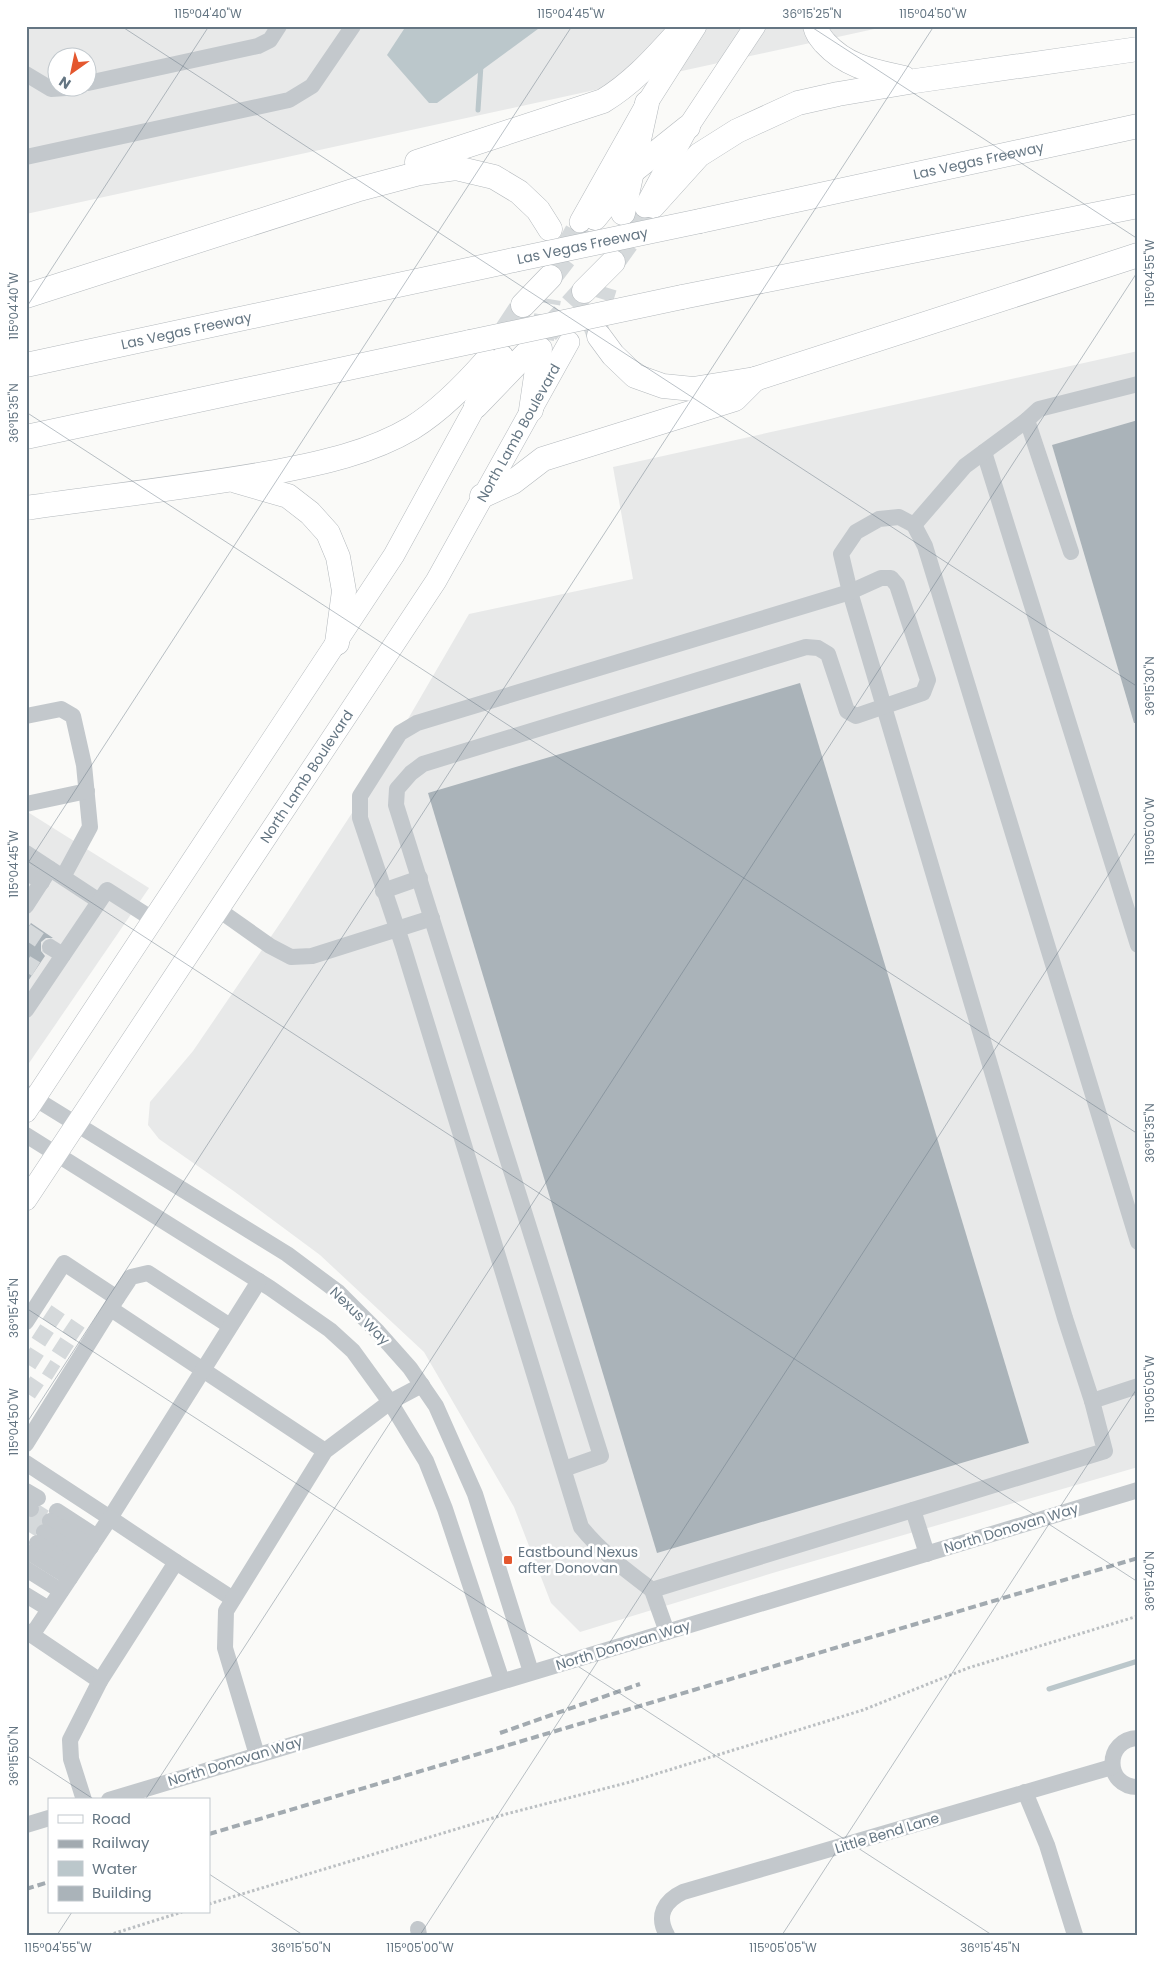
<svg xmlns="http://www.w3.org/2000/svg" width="1164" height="1961" viewBox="0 0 1164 1961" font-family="Poppins,sans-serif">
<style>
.built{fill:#e8e9e9;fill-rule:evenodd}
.water{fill:#bbc7cb}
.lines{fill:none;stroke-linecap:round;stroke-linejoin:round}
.stream{stroke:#bbc7cb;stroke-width:5}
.building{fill:#aab3b9}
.minor-tunnel{stroke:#d5d9db;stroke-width:16;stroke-dasharray:16 8;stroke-linecap:butt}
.major-tunnel{stroke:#d5d9db;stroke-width:21;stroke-dasharray:21 11;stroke-linecap:butt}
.highway-tunnel{stroke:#d5d9db;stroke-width:24;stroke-dasharray:24 12;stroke-linecap:butt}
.major-casing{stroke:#b5babe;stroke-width:22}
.highway-casing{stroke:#b4b9bd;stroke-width:25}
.path{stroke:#bbbfc2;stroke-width:3;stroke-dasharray:2.5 2.5;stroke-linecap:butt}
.minor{stroke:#c3c8cc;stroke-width:16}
.major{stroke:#fff;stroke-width:21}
.highway{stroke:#fff;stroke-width:24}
.rail{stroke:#a2aab0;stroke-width:4;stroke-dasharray:8 4;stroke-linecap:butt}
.highway-bridge-casing{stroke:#b4b9bd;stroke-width:25;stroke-linecap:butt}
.highway-bridge{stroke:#fff;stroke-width:24}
.ticks{fill:none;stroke:#657683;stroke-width:1;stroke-opacity:0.45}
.poi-dot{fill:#e4572e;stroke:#fff;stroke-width:2}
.labels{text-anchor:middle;stroke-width:5;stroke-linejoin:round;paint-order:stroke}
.street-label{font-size:14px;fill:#657683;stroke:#fff}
.poi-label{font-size:14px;fill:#657683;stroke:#fff;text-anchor:start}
.neatline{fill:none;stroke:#657683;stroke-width:2}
.ticks-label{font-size:12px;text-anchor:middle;fill:#657683}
</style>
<rect width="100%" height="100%" fill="#fafaf8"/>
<g class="built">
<path d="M26,26H888L26,214ZM58,58H88V88H58Z"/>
<path d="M1138,351V1467L776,1572L580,1632L551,1603L514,1507L424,1352L320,1255L235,1192L159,1139L148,1125L150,1102L193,1051L285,916L365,793L469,614L633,579L613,467Z"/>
<path d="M26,811L149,888L27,1066H26Z"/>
</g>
<path class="water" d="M406,26H542L437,103H429L387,55Z"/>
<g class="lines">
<g class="stream">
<path d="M478,110L481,65"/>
<path d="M1049,1689L1138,1661"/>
</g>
</g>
<g class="building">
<path d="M1138,420V723H1134L1052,445Z"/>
<path d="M800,683L1029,1443L657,1553L428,793Z"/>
<path d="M31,923L53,938H46L41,942V951L45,956L26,984V930Z"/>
</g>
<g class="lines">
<g class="minor-tunnel">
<path d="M26,931L50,947"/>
<path d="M26,963L36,969"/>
<path d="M47,1312L81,1335"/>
<path d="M36,1331L70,1353"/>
<path d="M26,1354L56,1373"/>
<path d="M26,1383L44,1395"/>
<path d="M31,1509L50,1521"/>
<path d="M26,1521L44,1532"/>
</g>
<g class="major-tunnel">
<path d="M613,262L645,207"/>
<path d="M550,277L580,222"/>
</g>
<g class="highway-tunnel">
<path d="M613,262L653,206"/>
<path d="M550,277L595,218"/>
<path d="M547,332L584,291"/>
<path d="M598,333L594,323L605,287"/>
<path d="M542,339L549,299"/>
<path d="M487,360L523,305"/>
</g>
<defs>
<g id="major">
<path d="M645,207L688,127L755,26"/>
<path d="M580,222L647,103L696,26"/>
<path d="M26,1112L394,555L503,356"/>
<path id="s1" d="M26,1200L436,581L569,342"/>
</g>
<g id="highway">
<path d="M815,26C817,34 820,37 825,43C847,67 873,71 904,78"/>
<path d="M417,162L603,101C636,81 658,54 684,26"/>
<path d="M653,206L699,155L737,131L798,103L838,94L915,81L1138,49"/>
<path d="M623,213L647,103"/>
<path d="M595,218L633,171L688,127"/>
<path id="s2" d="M700,221L1138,126"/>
<path d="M584,291L613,262"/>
<path d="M26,296L356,190L420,173L456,168L494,177L519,192L538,210L550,229"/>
<path d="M682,297L1138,206"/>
<path d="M523,305L550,277"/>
<path d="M599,336L613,355L635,376L663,386L693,389L755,379L1138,255"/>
<path id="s3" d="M26,365L514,260"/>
<path d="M476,406L528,352"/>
<path d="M531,410L540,349"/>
<path d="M26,437L470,342"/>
<path d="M236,481L288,496L310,513L328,533L338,557L344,591L337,643"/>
<path d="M482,496L513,482L543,459L735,399L755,379"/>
<path d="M26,508C109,496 192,487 275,472C321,463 370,453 412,428C441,410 465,385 487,360"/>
</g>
</defs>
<use href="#major" class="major-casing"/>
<use href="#highway" class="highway-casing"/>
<g class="path">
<path d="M209,1904L506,1814L630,1782L863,1710L968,1668L1138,1616"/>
<path d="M109,1935L182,1912"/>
</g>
<g class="minor">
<path d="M26,74L51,89L66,88"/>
<path d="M88,83L258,46L270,40L279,26"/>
<path d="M26,157L289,100L312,86L353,26"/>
<path d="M984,452L1138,945"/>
<path d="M914,525L965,466L1027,420"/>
<path d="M1071,552L1027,420L1039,409L1138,384"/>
<path d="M26,716L61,709L73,716L84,765L90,827L63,877"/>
<path d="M26,804L87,791"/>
<path d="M26,853L99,901"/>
<path d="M26,872L42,882"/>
<path d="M383,891L420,878"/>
<path d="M26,906L50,869"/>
<path d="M219,910L270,946L291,957L312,956L432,918"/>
<path d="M50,947L63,955"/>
<path d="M26,1010L107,890L154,920"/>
<path d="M26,1093L287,1254L338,1292L378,1332L410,1368L436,1406L475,1494L531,1672"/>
<path d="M26,1135L270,1288L330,1330L353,1351L390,1402L426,1461L445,1509L502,1681"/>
<path d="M1138,1242L925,546L914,525L899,517L879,519L856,532L841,554L850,592L1065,1318L1092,1401L1138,1386"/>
<path d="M117,1298L131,1277L148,1273L230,1326"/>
<path d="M111,1309L325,1451"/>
<path d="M26,1322L64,1263L117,1298L26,1444"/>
<path d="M26,1463L110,1518L259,1281"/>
<path d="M564,1469L601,1456L396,805L397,789L411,773L423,764L806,647L818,648L828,654L847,711L856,716L923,693L928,680L897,585L891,578H881L850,592L417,723L400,733L360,796V818L403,946L581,1527C601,1552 626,1570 652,1590L1105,1451L1092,1401"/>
<path d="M26,1491L38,1498"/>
<path d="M26,1506L31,1509"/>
<path d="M913,1510L927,1554"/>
<path d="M57,1511L97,1537"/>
<path d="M50,1521L91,1547"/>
<path d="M44,1532L83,1558"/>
<path d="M37,1543L76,1568"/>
<path d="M30,1553L70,1578"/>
<path d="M26,1569L61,1591"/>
<path d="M652,1590L667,1632"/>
<path d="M26,1595L49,1609"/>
<path d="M26,1631L100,1681L70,1740L71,1759L84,1800"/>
<path d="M32,1635L110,1518L176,1562"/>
<path d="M100,1681L176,1562L233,1599"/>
<path d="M1138,1738C1104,1739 1104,1787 1138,1787"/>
<path d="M257,1755L225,1648L226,1611L325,1451L390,1402L422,1385"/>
<path d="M1025,1792L1047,1845L1075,1935"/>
<path d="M109,1800L1138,1490"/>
<path d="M26,1825L49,1818"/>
<path d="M418,1929L419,1935"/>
<path d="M667,1935C656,1916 664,1901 683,1892L1112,1767"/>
</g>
<use href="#major" class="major"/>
<use href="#highway" class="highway"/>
<g class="rail">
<path d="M500,1733L640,1684"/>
<path d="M209,1834L1138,1558"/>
<path d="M26,1889L49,1882"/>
</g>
<defs>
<g id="highway-bridge">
<path id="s4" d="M514,260L700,221"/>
<path d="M470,342L682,297"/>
</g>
</defs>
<use href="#highway-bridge" class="highway-bridge-casing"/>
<use href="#highway-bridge" class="highway-bridge"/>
</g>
<path class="ticks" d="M121,26L1138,687M810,26L1138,239M26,308L209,26M26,412L1138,1134M26,860L1138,1582M26,866L572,26M26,1308L992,1935M26,1424L934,26M26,1755L95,1800M145,1800L1138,271M209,1874L303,1935M57,1935L72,1912M420,1935L1138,829M782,1935L1138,1387"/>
<rect class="poi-dot" x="503" y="1555" width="10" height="10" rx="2.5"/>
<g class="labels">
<g class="street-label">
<text dy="5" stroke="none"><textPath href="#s2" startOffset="285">Las Vegas Freeway</textPath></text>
<text dy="5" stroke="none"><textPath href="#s4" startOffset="70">Las Vegas Freeway</textPath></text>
<text dy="5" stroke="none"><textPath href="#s3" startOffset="164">Las Vegas Freeway</textPath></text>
<text dy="5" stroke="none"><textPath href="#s1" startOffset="912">North Lamb Boulevard</textPath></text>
<text dy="5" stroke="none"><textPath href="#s1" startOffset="508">North Lamb Boulevard</textPath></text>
<text transform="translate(360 1316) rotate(44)" y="5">Nexus Way</text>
<text transform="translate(1011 1528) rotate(-17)" y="5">North Donovan Way</text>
<text transform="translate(623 1645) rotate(-17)" y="5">North Donovan Way</text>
<text transform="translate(235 1761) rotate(-17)" y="5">North Donovan Way</text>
<text transform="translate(887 1833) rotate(-17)" y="5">Little Bend Lane</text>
</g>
<g class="poi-label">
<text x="518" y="1557">Eastbound Nexus<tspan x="518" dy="16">after Donovan</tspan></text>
</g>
</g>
<rect width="1164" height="1961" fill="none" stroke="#ffffff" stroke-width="55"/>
<rect x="48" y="1798" width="162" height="115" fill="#ffffff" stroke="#c1c8cd"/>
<rect x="58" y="1815" width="25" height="8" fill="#ffffff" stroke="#c1c8cd"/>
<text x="92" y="1824" font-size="15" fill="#657683">Road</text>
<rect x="58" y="1840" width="25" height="8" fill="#a2aab0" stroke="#c1c8cd"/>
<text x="92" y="1848" font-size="15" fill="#657683">Railway</text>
<rect x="58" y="1861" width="25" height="15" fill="#bbc7cb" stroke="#c1c8cd"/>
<text x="92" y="1874" font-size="15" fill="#657683">Water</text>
<rect x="58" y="1886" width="25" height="15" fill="#aab3b9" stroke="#c1c8cd"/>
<text x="92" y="1898" font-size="15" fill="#657683">Building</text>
<g transform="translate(72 72) rotate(213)"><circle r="24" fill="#ffffff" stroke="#c1c8cd"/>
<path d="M0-4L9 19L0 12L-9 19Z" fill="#e4572e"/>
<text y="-8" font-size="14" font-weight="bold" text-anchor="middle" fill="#657683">N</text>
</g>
<rect x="28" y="28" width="1108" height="1906" class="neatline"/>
<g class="ticks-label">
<text x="208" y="18">115°04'40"W</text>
<text x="571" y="18">115°04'45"W</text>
<text x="812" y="18">36°15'25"N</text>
<text x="933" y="18">115°04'50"W</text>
<text transform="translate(1150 273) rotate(-90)" y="4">115°04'55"W</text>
<text transform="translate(14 306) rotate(-90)" y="4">115°04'40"W</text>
<text transform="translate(14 413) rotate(-90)" y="4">36°15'35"N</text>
<text transform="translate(1150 686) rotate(-90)" y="4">36°15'30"N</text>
<text transform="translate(1150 831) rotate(-90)" y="4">115°05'00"W</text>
<text transform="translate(14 864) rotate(-90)" y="4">115°04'45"W</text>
<text transform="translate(1150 1133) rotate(-90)" y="4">36°15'35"N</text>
<text transform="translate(14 1308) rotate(-90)" y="4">36°15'45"N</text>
<text transform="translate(1150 1389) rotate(-90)" y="4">115°05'05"W</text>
<text transform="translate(14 1422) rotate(-90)" y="4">115°04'50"W</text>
<text transform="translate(1150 1581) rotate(-90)" y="4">36°15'40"N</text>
<text transform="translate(14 1756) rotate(-90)" y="4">36°15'50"N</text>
<text x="58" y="1952">115°04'55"W</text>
<text x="301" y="1952">36°15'50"N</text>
<text x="420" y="1952">115°05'00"W</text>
<text x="783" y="1952">115°05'05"W</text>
<text x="990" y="1952">36°15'45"N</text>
</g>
</svg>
